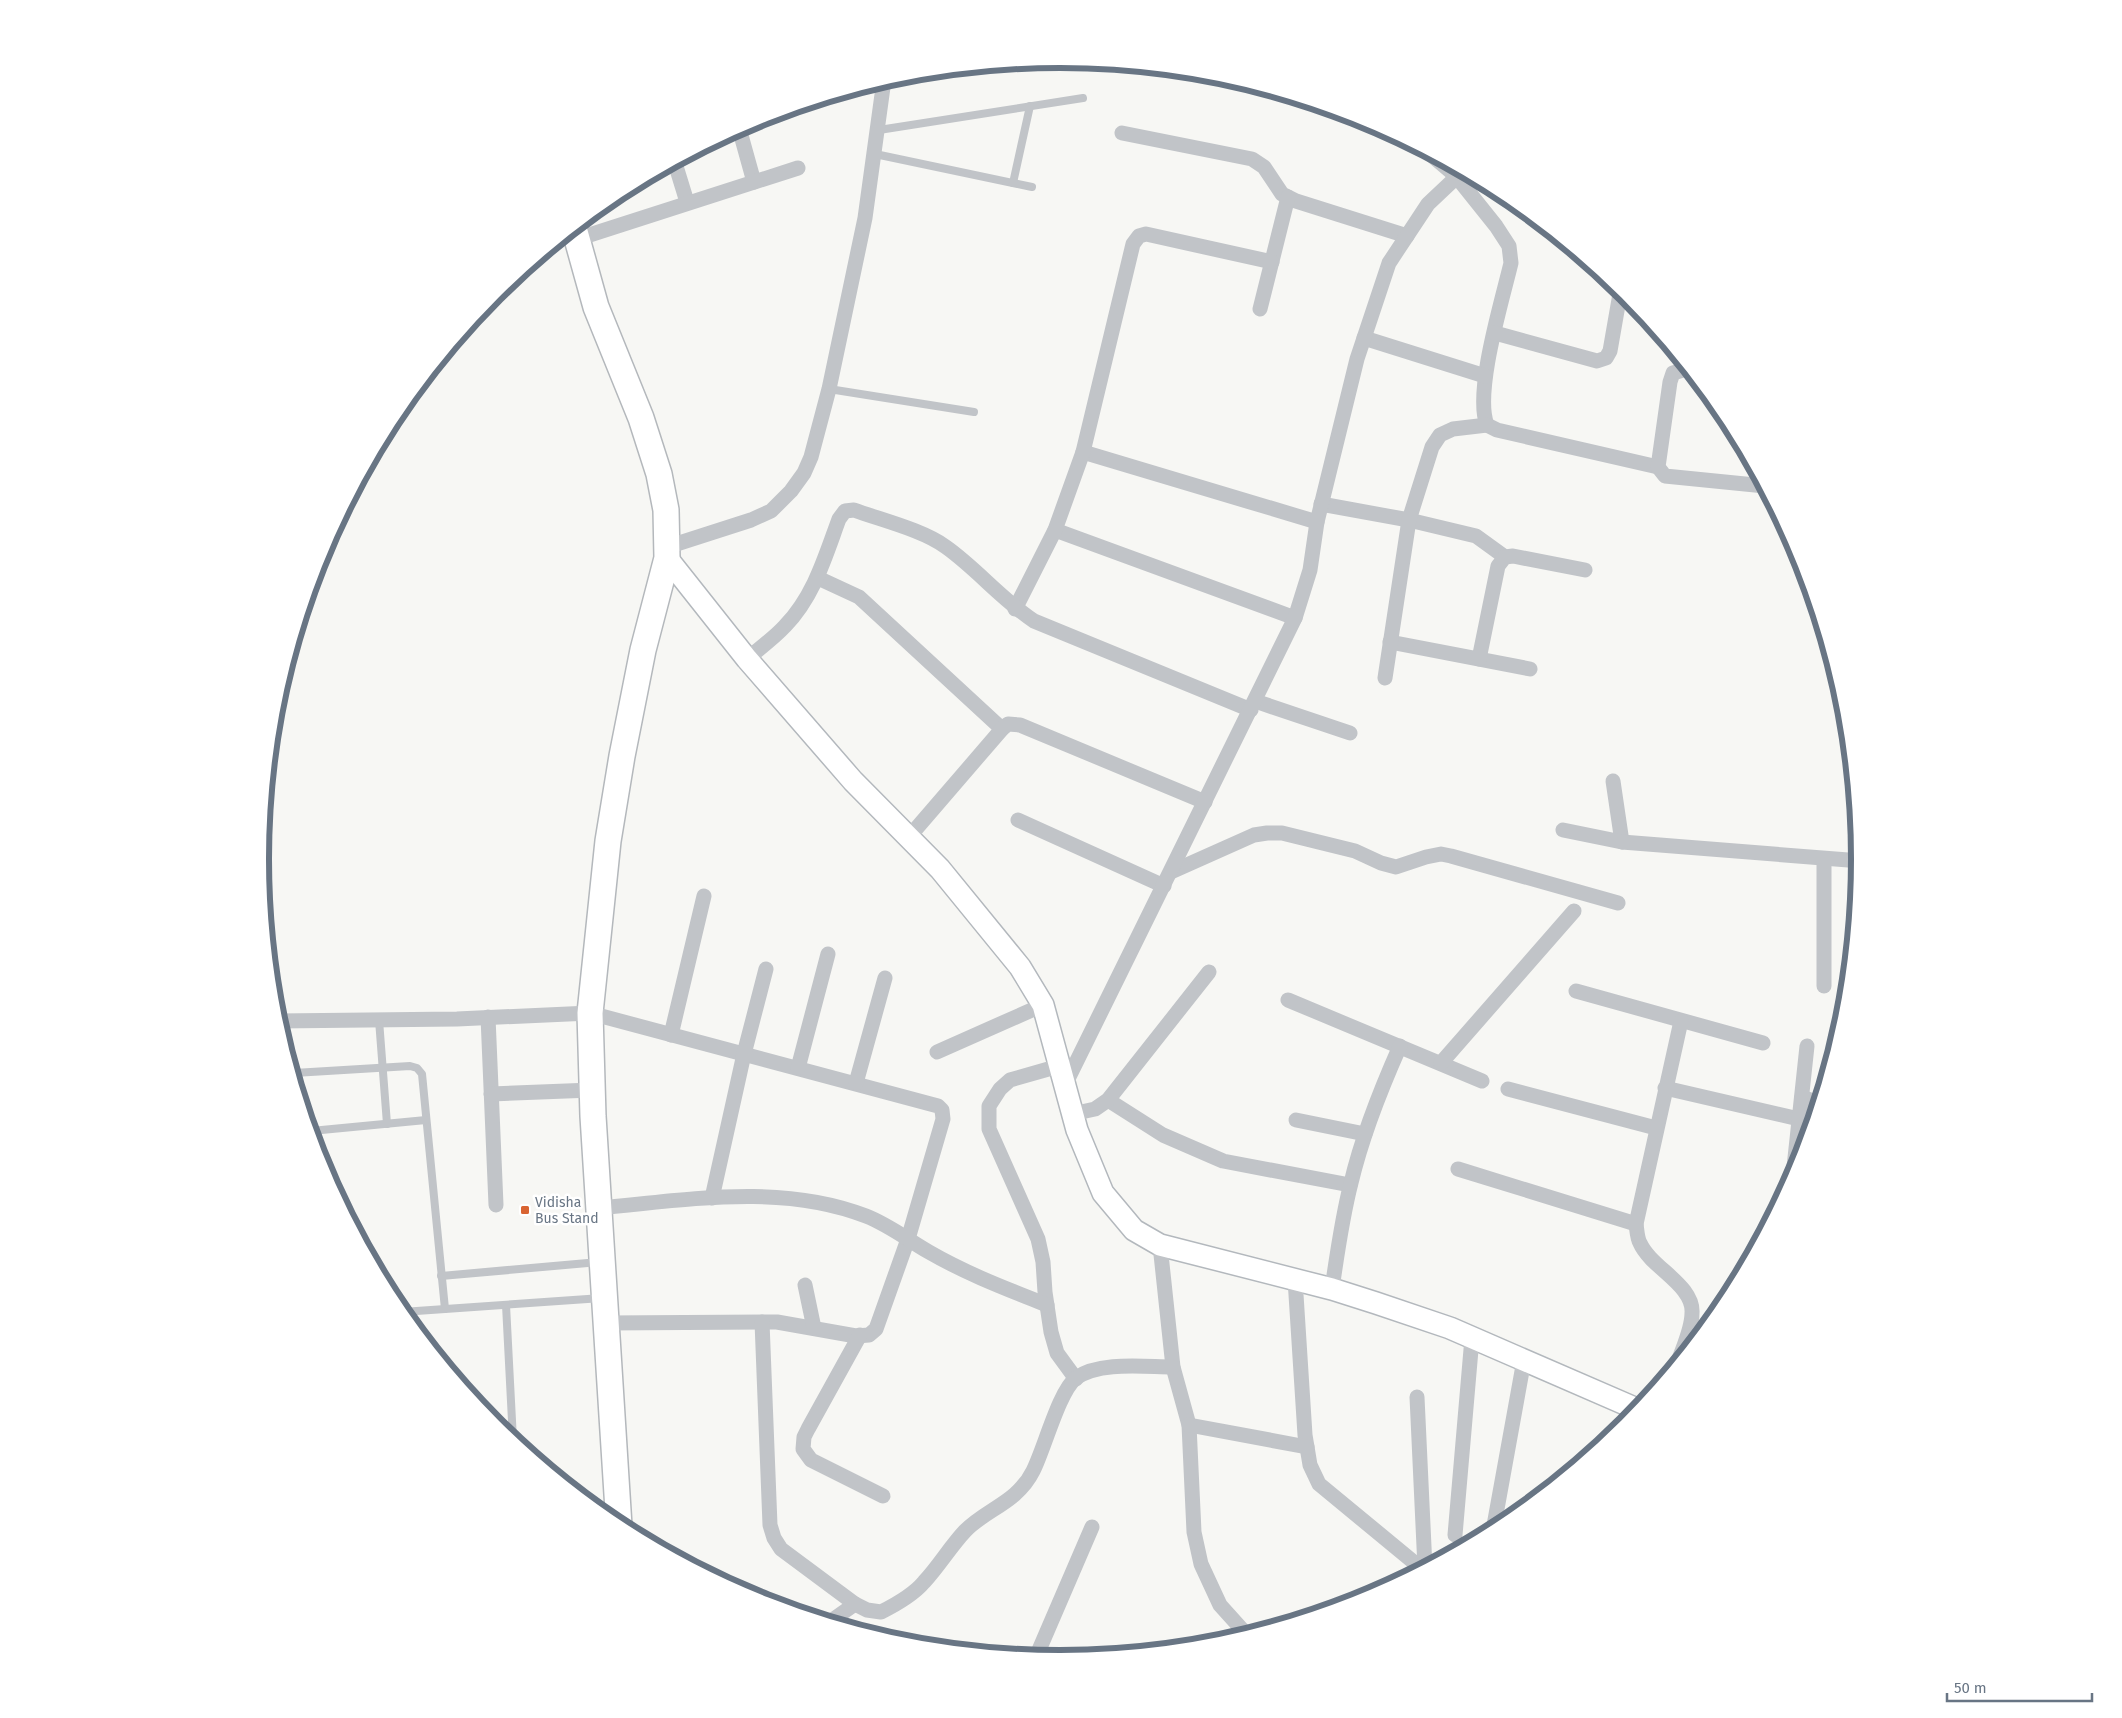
<svg xmlns="http://www.w3.org/2000/svg" width="2122" height="1718" viewBox="0 0 2122 1718" font-family="'Fira Sans',sans-serif">
<style>
.lines{fill:none;stroke-linecap:round;stroke-linejoin:round}
.secondary-casing{stroke:#b3b8bd;stroke-width:24}
.primary-casing{stroke:#b4b8bc;stroke-width:28}
.service{stroke:#c1c4c8;stroke-width:8}
.minor{stroke:#c1c4c8;stroke-width:15}
.secondary{stroke:#fff;stroke-width:21}
.primary{stroke:#fff;stroke-width:25}
.poi-dot{fill:#d96432;stroke:#fff;stroke-width:2}
.labels{text-anchor:middle;stroke-width:5;stroke-linejoin:round;paint-order:stroke}
.poi-label{font-size:14px;fill:#687584;stroke:#fff;text-anchor:start}
.rim{fill:none;stroke:#687584;stroke-width:6}
</style>
<rect width="100%" height="100%" fill="#f7f7f4"/>
<g class="lines">
<defs>
<path id="secondary" d="M667,558L747,659L853,781L940,869L1020,967L1043,1005L1077,1130L1103,1193L1134,1230L1160,1245L1332,1289L1376,1303L1450,1328L1639,1410"/>
<path id="primary" d="M574,228L596,307L641,418L659,474L666,510L667,558L643,650L622,756L608,841L590,1013L593,1116L619,1526"/>
</defs>
<use href="#secondary" class="secondary-casing"/>
<use href="#primary" class="primary-casing"/>
<g class="service">
<path d="M879,130L1083,98"/>
<path d="M875,154L1032,187"/>
<path d="M1013,183L1030,106"/>
<path d="M829,389L974,412"/>
<path d="M379,1020L387,1124"/>
<path d="M294,1073L410,1066L417,1068L422,1074L445,1309"/>
<path d="M311,1131L426,1120"/>
<path d="M441,1276L599,1262"/>
<path d="M506,1305L513,1440"/>
<path d="M402,1312L602,1298"/>
</g>
<g class="minor">
<path d="M739,128L754,182"/>
<path d="M1122,133L1252,159L1264,167L1282,194L1296,201L1407,236"/>
<path d="M1429,153L1456,176L1496,226L1509,246L1511,263C1502,301 1474,392 1487,425L1497,430L1658,467"/>
<path d="M675,163L687,202"/>
<path d="M577,239L798,168"/>
<path d="M1260,309L1288,197"/>
<path d="M1495,333L1597,361L1606,358L1610,351L1621,288"/>
<path d="M1364,338L1485,376"/>
<path d="M1690,370H1683L1673,373L1670,382L1658,467L1665,476L1765,486"/>
<path d="M1083,452L1317,522"/>
<path d="M1321,504L1409,520L1476,536L1505,557"/>
<path d="M1055,530L1295,618"/>
<path d="M667,547L751,520L771,511L791,491L804,473L811,457L829,389L865,218L884,80"/>
<path d="M818,578L859,597L1002,729"/>
<path d="M1015,609L1055,530L1083,452L1133,244L1139,236L1146,234L1272,262"/>
<path d="M1390,642L1530,669"/>
<path d="M747,659C760,648 774,638 785,626C814,596 825,557 839,519L845,511L854,510C881,520 923,530 946,547C977,569 1001,599 1034,621L1251,710"/>
<path d="M1479,659L1498,566L1505,557L1513,556L1585,570"/>
<path d="M1385,678L1409,520L1432,447L1440,435L1453,429L1487,425"/>
<path d="M1255,701L1350,733"/>
<path d="M1613,781L1622,842"/>
<path d="M1018,820L1164,886"/>
<path d="M1563,830L1622,842L1861,861"/>
<path d="M909,837L1002,729L1008,724L1020,725L1205,802"/>
<path d="M1171,872L1254,835L1267,833H1282L1355,851L1381,863L1396,867L1426,857L1441,854L1451,856L1618,903"/>
<path d="M1824,986V859"/>
<path d="M1576,991L1763,1043"/>
<path d="M1288,1000L1482,1081"/>
<path d="M488,1017L496,1205"/>
<path d="M278,1021L457,1019L590,1013L938,1106L942,1110L943,1119L908,1239L876,1329L869,1335L856,1336L777,1322L606,1323"/>
<path d="M671,1035L704,896"/>
<path d="M937,1052L1043,1005"/>
<path d="M1441,1063L1574,911"/>
<path d="M1059,1066L1010,1080L1000,1089L989,1106V1129L1038,1239L1043,1262L1045,1292L1051,1332L1057,1353L1076,1379"/>
<path d="M798,1068L828,954"/>
<path d="M856,1083L885,978"/>
<path d="M1064,1087L1295,618L1310,570L1317,522L1357,359L1389,263L1428,204L1463,171"/>
<path d="M1665,1088L1799,1119"/>
<path d="M1508,1089L1656,1128"/>
<path d="M491,1094L592,1090"/>
<path d="M1802,1097L1819,1103"/>
<path d="M1108,1100L1163,1135L1223,1161L1350,1185"/>
<path d="M1072,1114L1095,1109L1108,1100L1209,972"/>
<path d="M1296,1120L1365,1134"/>
<path d="M1794,1167L1807,1046"/>
<path d="M1458,1169L1636,1224"/>
<path d="M712,1198L744,1054L766,969"/>
<path d="M599,1208C687,1200 781,1183 866,1216C889,1225 908,1240 929,1252C967,1274 1007,1289 1047,1305"/>
<path d="M1160,1245L1173,1367L1189,1425L1194,1532L1201,1564L1220,1605L1247,1635"/>
<path d="M1295,1279L1305,1435L1310,1465L1319,1484L1422,1569"/>
<path d="M805,1285L814,1328"/>
<path d="M1332,1289C1337,1254 1342,1218 1351,1183C1362,1136 1380,1091 1400,1046"/>
<path d="M762,1322L770,1525L774,1538L781,1549L855,1604L867,1610L881,1612C895,1605 914,1594 924,1582C939,1566 950,1547 965,1531C986,1509 1017,1503 1033,1471C1044,1450 1059,1391 1076,1378C1100,1361 1145,1367 1173,1367"/>
<path d="M860,1335L808,1429L804,1437L803,1449L811,1460L883,1496"/>
<path d="M1678,1362C1683,1347 1692,1329 1692,1313C1694,1285 1651,1268 1640,1243C1637,1238 1637,1230 1636,1224L1681,1021"/>
<path d="M1417,1397L1425,1568"/>
<path d="M1189,1425L1307,1447"/>
<path d="M1493,1531L1524,1360"/>
<path d="M1455,1535L1472,1338"/>
<path d="M831,1621L855,1604"/>
<path d="M1036,1657L1092,1527"/>
</g>
<use href="#secondary" class="secondary"/>
<use href="#primary" class="primary"/>
</g>
<rect class="poi-dot" x="520" y="1205" width="10" height="10" rx="2.5"/>
<g class="labels">
<g class="poi-label">
<text x="535" y="1207">Vidisha<tspan x="535" dy="16">Bus Stand</tspan></text>
</g>
</g>
<path d="M0 0H2122V1718H0ZM269 859a791 791 0 1 1 1582 0a791 791 0 1 1-1582 0Z" fill="#fff" fill-rule="evenodd"/>
<path class="rim" d="M269 859a791 791 0 1 1 1582 0a791 791 0 1 1-1582 0Z"/>
<path d="M1947 1693v8h145v-8" fill="none" stroke="#687584" stroke-width="2.5"/>
<text x="1954" y="1693" font-size="15" fill="#687584" stroke="#ffffff" stroke-width="4" paint-order="stroke">50 m</text>
</svg>
